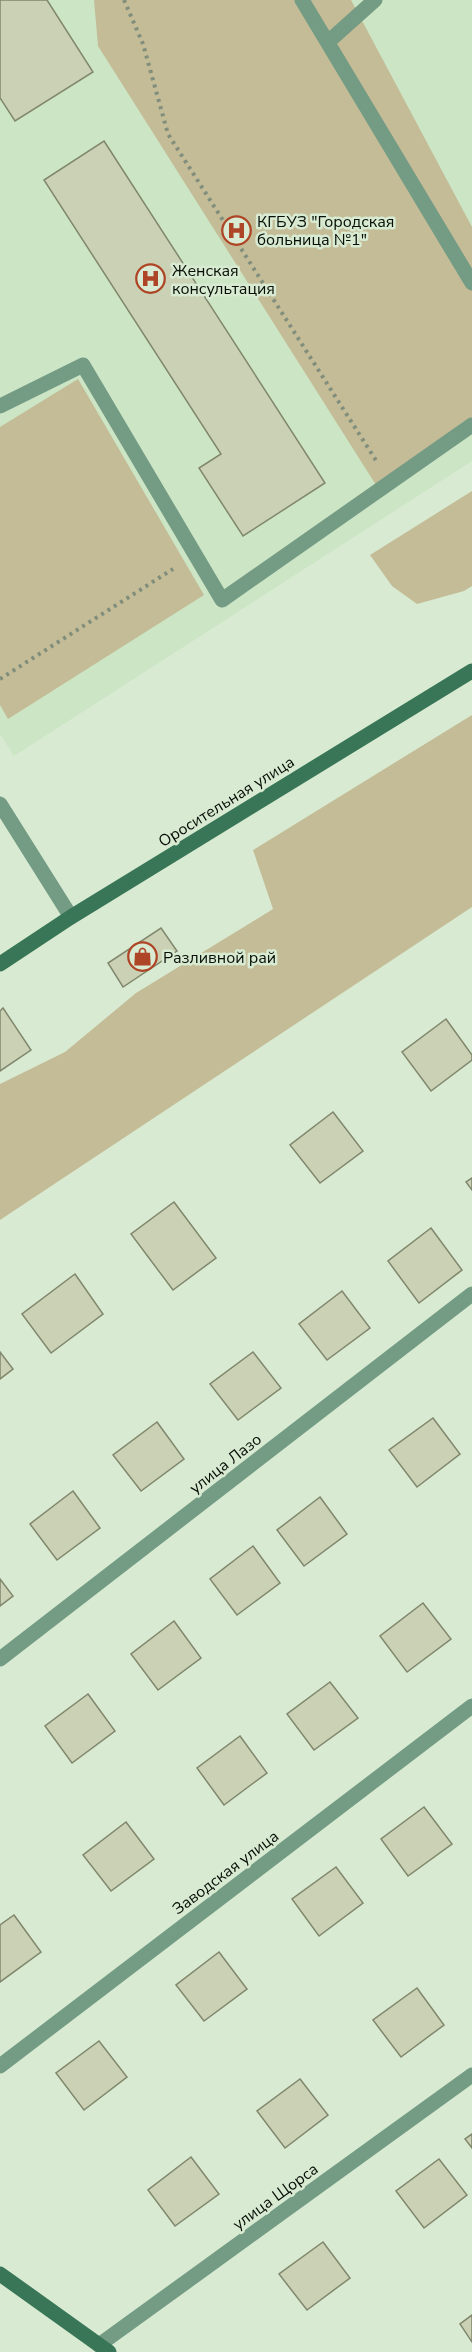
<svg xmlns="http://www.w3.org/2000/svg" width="472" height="2352" viewBox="0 0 472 2352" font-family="'Nunito Sans',sans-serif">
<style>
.built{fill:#cce5c5}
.green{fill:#c3bc97}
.building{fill:#cad1b4;stroke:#80876c;stroke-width:1.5}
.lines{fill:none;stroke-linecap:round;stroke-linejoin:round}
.path{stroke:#818e7c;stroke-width:4;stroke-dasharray:3 4.5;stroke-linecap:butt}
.lane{stroke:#749b84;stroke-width:15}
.street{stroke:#749b84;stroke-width:15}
.secondary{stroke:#397657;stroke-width:15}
.labels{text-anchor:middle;stroke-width:5;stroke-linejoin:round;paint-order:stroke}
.poi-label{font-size:16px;fill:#080e06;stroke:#d8ebd2;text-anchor:start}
.street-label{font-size:16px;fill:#080e06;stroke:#d8ebd2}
</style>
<rect width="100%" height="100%" fill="#d8ebd2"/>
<path class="built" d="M0,0H472V461L14,756L0,734Z"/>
<g class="green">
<path d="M94,0H351L472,227V426L376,485L98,46Z"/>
<path d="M78,379L204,595L8,719L0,705V427Z"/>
<path d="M472,491V586L464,591L417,604L392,586L370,555Z"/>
<path d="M472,715V907L0,1220V1084L65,1052L136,993L273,909L253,850Z"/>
</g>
<g class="building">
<path d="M0,0H47L93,72L15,121L0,98Z"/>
<path d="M104,141L325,483L243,536L199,468L221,454L44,180Z"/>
<path d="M161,928L177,951L123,987L108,963Z"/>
<path d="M3,1008L31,1050L0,1071V1011Z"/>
<path d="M446,1019L472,1055V1060L431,1091L402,1052Z"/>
<path d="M333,1112L363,1151L320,1183L290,1145Z"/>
<path d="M472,1178V1190L466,1182Z"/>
<path d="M174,1202L216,1258L173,1290L131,1234Z"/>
<path d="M431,1228L462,1270L419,1303L388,1261Z"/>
<path d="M75,1274L103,1314L51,1353L22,1314Z"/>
<path d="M342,1291L370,1328L327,1360L299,1324Z"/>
<path d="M0,1352L13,1369L0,1379Z"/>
<path d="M253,1352L281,1388L238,1420L210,1384Z"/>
<path d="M433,1418L460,1454L417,1487L389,1450Z"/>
<path d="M157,1422L184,1459L141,1491L113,1455Z"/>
<path d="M73,1491L100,1528L57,1560L30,1524Z"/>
<path d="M320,1497L347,1534L304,1566L277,1530Z"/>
<path d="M253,1546L280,1583L237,1615L210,1579Z"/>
<path d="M0,1579L13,1596L0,1606Z"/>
<path d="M423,1603L451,1639L407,1672L380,1636Z"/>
<path d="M174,1621L201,1658L158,1690L131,1654Z"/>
<path d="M330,1682L358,1718L314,1750L287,1714Z"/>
<path d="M88,1694L115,1731L72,1763L45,1726Z"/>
<path d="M240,1736L267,1773L224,1805L197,1768Z"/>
<path d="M424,1807L452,1844L408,1876L381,1839Z"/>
<path d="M126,1822L154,1859L111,1891L83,1855Z"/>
<path d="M336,1867L363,1903L319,1936L292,1899Z"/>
<path d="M14,1915L41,1952L0,1982V1925Z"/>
<path d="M219,1952L247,1989L204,2021L176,1985Z"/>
<path d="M417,1988L444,2025L401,2057L373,2020Z"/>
<path d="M99,2041L127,2077L84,2110L56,2073Z"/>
<path d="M300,2079L328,2115L285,2148L257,2111Z"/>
<path d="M472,2134V2148L465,2139Z"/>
<path d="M191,2157L219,2194L175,2226L148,2190Z"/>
<path d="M439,2159L467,2195L424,2228L396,2191Z"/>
<path d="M323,2242L350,2278L307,2310L279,2274Z"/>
<path d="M472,2315V2342L460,2324Z"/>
</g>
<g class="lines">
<g class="path">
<path d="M124,0L143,44L168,134L377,462"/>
<path d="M0,679L173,569"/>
</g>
<g class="lane">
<path d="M302,0L472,283"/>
<path d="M328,42L375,0"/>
<path d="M0,406L83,365L222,600L472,425"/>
<path d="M0,804L71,917"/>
</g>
<g class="street">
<path d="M0,1659L472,1294"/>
<path d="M0,2066L472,1706"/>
<path d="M99,2345L472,2075"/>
</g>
<g class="secondary">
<path d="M0,964L71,917L472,671"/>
<path d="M0,2274L109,2352"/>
</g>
</g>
<defs>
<symbol id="hospital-ring" viewBox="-11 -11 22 22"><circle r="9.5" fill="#d8ebd2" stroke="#ae4526" stroke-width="1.5"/><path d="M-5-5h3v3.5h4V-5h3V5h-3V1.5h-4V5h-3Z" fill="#ae4526"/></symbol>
<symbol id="shop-ring" viewBox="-11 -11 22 22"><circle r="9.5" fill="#d8ebd2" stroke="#ae4526" stroke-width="1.5"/><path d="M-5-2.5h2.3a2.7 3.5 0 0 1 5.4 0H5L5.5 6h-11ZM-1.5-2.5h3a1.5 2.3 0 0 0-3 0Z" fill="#ae4526"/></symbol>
</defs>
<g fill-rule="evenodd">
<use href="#hospital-ring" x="220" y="214" width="33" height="33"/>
<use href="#hospital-ring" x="134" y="262" width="33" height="33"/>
<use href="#shop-ring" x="126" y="940" width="33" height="33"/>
</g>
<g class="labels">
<g class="poi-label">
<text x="257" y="227">КГБУЗ "Городская<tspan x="257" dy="18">больница №1"</tspan></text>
<text x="172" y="276">Женская<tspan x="172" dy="18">консультация</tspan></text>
<text x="163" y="963">Разливной рай</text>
</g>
<g class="street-label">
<text transform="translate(226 801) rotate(-32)" y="6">Оросительная улица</text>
<text transform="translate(225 1463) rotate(-38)" y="6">улица Лазо</text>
<text transform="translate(225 1872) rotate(-37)" y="6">Заводская улица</text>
<text transform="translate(275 2196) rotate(-36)" y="6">улица Щорса</text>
</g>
</g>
</svg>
